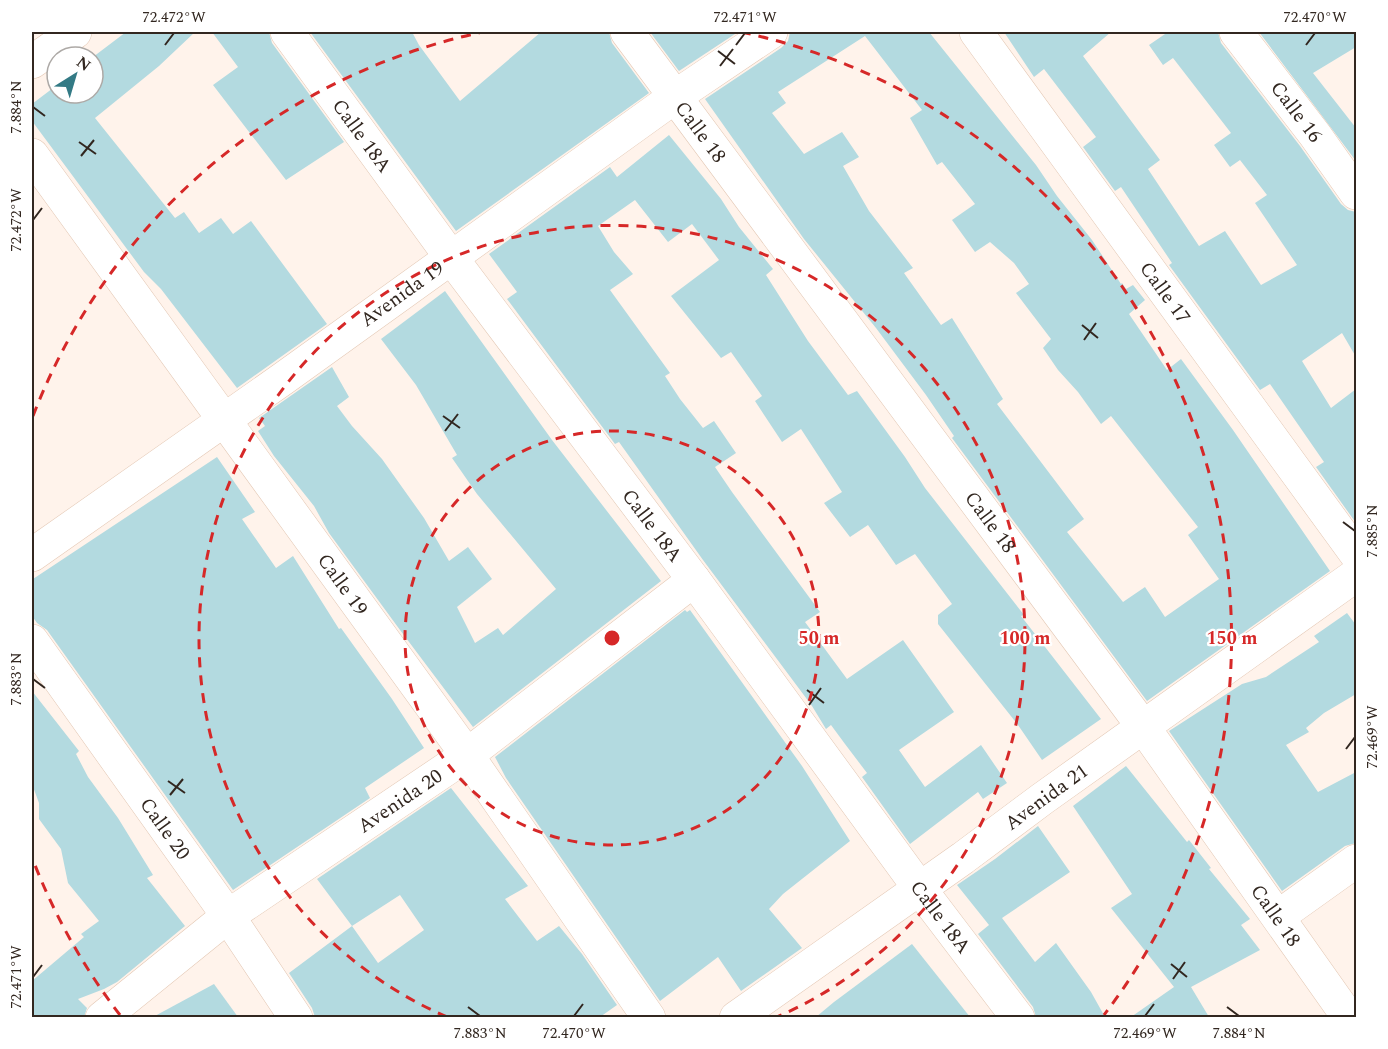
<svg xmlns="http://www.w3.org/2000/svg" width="1388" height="1049" viewBox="0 0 1388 1049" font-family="Spectral,serif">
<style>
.building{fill:#b3dae0;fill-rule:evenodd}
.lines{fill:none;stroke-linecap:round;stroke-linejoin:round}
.street-casing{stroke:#e3c7b3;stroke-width:34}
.street{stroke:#fff;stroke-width:33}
.ticks{fill:none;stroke:#322720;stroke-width:2}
.ring{fill:none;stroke:#d62828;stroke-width:3;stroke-dasharray:10 8}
.labels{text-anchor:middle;stroke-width:4.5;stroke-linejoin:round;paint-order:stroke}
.street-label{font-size:20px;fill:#322720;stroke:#fff}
.centre{fill:#d62828;stroke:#fff;stroke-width:3}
.ring-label{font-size:18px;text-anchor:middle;font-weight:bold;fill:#d62828;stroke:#fff;stroke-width:4.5;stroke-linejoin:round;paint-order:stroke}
.neatline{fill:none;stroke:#322720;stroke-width:2}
.ticks-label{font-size:15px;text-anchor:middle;fill:#322720}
</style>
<rect width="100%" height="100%" fill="#fff3eb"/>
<g class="building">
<path d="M126,32H195L159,66L95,118L175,218L184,212L199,233L221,218L233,234L251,221L327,324L237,388L161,289L144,272L32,121V104L57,85V93H93V57Z"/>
<path d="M212,32H269L272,43L344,142L286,180L213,85L238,67Z"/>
<path d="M310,32H412L419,45L460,101L541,32H609L612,43L649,93L456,231Z"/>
<path d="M650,32H738L679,71Z"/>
<path d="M790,32H929L1036,165L1057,196L1092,240L1121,284L1122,283L1126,289L1133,285L1145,300L1129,314L1167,370L1181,359L1233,430L1330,571L1147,701L952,438L954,436L926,395L876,328L804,239L705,99L781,48L788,41ZM865,36L922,110L910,118L937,165L942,162L975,204L952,220L975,252L990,242L1014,263L1029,284L1016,293L1051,339L1043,348L1058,370L1078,392L1101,424L1111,416L1198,527L1188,535L1219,579L1165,617L1145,587L1123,602L1067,532L1084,519L997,404L1003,399L952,318L941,325L904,273L913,268L869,211L843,166L859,157L842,132L804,154L772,113L786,103L778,92Z"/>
<path d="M1004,32H1111L1083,56L1160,160L1148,169L1199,246L1225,231L1261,285L1297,265L1255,203L1267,195L1240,160L1230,167L1214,145L1231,133L1173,58L1163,65L1149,45L1168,32H1218L1221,43L1300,146L1341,204L1348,210L1356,212V357L1342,333L1302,361L1331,408L1356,389V523L1316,467L1324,462L1270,384L1260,390L1169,265L1172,263L1121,187L1115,191L1083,147L1096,137L1044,69L1034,77Z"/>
<path d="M1259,32H1356V47L1313,73L1356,128V161Z"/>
<path d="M669,135L721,199L739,227L773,269L766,275L808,341L848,395L857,391L905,457L925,488L1024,615L1021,616L1101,719L1042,760L1018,725L938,624V615L952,604L915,554L896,565L868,525L850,537L824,503L842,492L801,429L782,442L755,401L762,396L731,352L721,358L671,296L719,260L692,224L668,242L635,200L598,226L614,252L633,274L610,290L670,373L665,376L680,399L703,428L714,421L736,453L715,467L732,492L820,612L805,622L847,679L903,640L954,712L899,750L925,787L981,745L1007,783L983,799L978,792L910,844L862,777L867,773L845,744L831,725L826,729L812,706L703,560L619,442L615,444L507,299L517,292L489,254L610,167L617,177Z"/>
<path d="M445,291L552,440L661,581L473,727L400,630L329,533L314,506L274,456L258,431L265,426L259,418L332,367L349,397L337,406L352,426L382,459L424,518L449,561L468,547L492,579L457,607L475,643L498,628L503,635L556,589L477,494L452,458L457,455L416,385L381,339Z"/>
<path d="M217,457L255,512L242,519L276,568L293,556L339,629L341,628L392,699L424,748L365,788L370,798L233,890L47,630L37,623L32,616L33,579Z"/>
<path d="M685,610L687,612L690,610L802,766L850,841L783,894L769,909L802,948L741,991L718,957L660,1001L506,778L495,757Z"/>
<path d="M1347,613L1356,625V694L1324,713L1306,728L1309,732L1286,745L1318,792L1356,772V843L1345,846L1282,891L1169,731L1242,684L1266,677L1319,642L1314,636Z"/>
<path d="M32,691L79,751L76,754L88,777L118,818L153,875L147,878L185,926L117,982L104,989L78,999L87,1008L84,1017H32V981L84,937L81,934L99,921L68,883L61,849L39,819V803L32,784Z"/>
<path d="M1126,766L1187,842L1189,840L1211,868L1209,869L1250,919L1241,925L1260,950L1191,987L1209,1017H1131L1174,987L1111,908L1132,894L1073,806Z"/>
<path d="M451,788L528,886L505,899L537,941L559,926L582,954L617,1005L600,1017H315L312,1008L289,973L352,926L317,879ZM400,895L424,930L378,963L352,926Z"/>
<path d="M1038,826L1070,872L1002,918L1035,962L1056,943L1091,992L1105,1017H1036L1033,1007L978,934L989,925L957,885L995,859Z"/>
<path d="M912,944L970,1017H816L834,1002Z"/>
<path d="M214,984L238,1017H153Z"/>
</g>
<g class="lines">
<defs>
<g id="street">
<path id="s1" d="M287,32L450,256L694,580L920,889L1018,1018"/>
<path id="s2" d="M627,32L1144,728L1349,1018"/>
<path id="s3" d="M976,32L1356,554"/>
<path id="s4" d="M1236,32L1315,135L1356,193"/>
<path d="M32,62L75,32"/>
<path id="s5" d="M32,155L467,755L649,1018"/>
<path id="s6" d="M32,555L284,378L676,96L771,32"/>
<path id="s7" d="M32,641L228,916L296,1018"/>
<path d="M1279,916L1356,861"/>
<path id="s8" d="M102,1018L228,916L467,755L694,580"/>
<path id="s9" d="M736,1018L963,858L1042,799L1356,575"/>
</g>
</defs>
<use href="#street" class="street-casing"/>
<use href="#street" class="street"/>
</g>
<path class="ticks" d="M165,45L174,33M736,45L745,33M1306,45L1315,33M718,51L735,64M720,66L733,49M33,107L45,116M79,142L96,154M81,156L94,140M33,220L42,208M1082,325L1098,338M1084,340L1096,323M443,416L460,428M445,431L458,414M1343,522L1355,531M33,679L45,688M807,690L824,703M809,705L821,688M1346,749L1355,737M168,781L185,793M170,795L183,779M1171,964L1187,977M33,977L42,965M1173,979L1185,962M468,1007L480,1016M1227,1007L1239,1016M574,1016L583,1004M1145,1016L1154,1004"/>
<g class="ring">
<circle cx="612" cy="638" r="207"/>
<path d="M447 1017A413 413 0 1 1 777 1017"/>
<path d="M120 1015A620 620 0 0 1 33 860M33 416A620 620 0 0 1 483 32M741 32A620 620 0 0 1 1104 1015"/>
</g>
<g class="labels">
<g class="street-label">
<text dy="7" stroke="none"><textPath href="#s4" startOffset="100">Calle 16</textPath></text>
<text dy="7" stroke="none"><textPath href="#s2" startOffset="124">Calle 18</textPath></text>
<text dy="7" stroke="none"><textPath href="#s1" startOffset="128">Calle 18A</textPath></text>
<text dy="7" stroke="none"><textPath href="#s6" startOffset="453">Avenida 19</textPath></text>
<text dy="7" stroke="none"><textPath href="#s3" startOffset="322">Calle 17</textPath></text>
<text dy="7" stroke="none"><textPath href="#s2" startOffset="610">Calle 18</textPath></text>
<text dy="7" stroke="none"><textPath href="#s1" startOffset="614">Calle 18A</textPath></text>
<text dy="7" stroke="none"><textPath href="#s5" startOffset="530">Calle 19</textPath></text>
<text dy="7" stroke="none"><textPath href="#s9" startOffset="381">Avenida 21</textPath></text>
<text dy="7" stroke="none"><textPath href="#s8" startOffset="369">Avenida 20</textPath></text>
<text dy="7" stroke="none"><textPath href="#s7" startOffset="230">Calle 20</textPath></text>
<text dy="7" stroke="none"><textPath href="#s2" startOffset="1096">Calle 18</textPath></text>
<text dy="7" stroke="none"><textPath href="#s1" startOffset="1100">Calle 18A</textPath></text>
</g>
</g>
<circle cx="612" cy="638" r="9" class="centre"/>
<g class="ring-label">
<text x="819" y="644">50 m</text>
<text x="1025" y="644">100 m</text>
<text x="1232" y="644">150 m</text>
</g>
<rect width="1388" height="1049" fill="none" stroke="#ffffff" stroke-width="66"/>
<g transform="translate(75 75) rotate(37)"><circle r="28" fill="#ffffff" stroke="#ada9a6" stroke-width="1.5"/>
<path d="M0-4.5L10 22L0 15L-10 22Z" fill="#337a85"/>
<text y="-9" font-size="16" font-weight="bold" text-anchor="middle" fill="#322720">N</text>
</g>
<rect x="33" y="33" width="1322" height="983" class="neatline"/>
<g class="ticks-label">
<text x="174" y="22">72.472°W</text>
<text x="745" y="22">72.471°W</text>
<text x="1315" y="22">72.470°W</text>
<text transform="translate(16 107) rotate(-90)" y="5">7.884°N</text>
<text transform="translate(16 220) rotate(-90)" y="5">72.472°W</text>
<text transform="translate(1372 531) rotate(-90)" y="5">7.885°N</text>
<text transform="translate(16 679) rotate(-90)" y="5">7.883°N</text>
<text transform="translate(1372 737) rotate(-90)" y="5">72.469°W</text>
<text transform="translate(16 977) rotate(-90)" y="5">72.471°W</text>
<text x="480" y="1038">7.883°N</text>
<text x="574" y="1038">72.470°W</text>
<text x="1145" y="1038">72.469°W</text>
<text x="1239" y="1038">7.884°N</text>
</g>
</svg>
